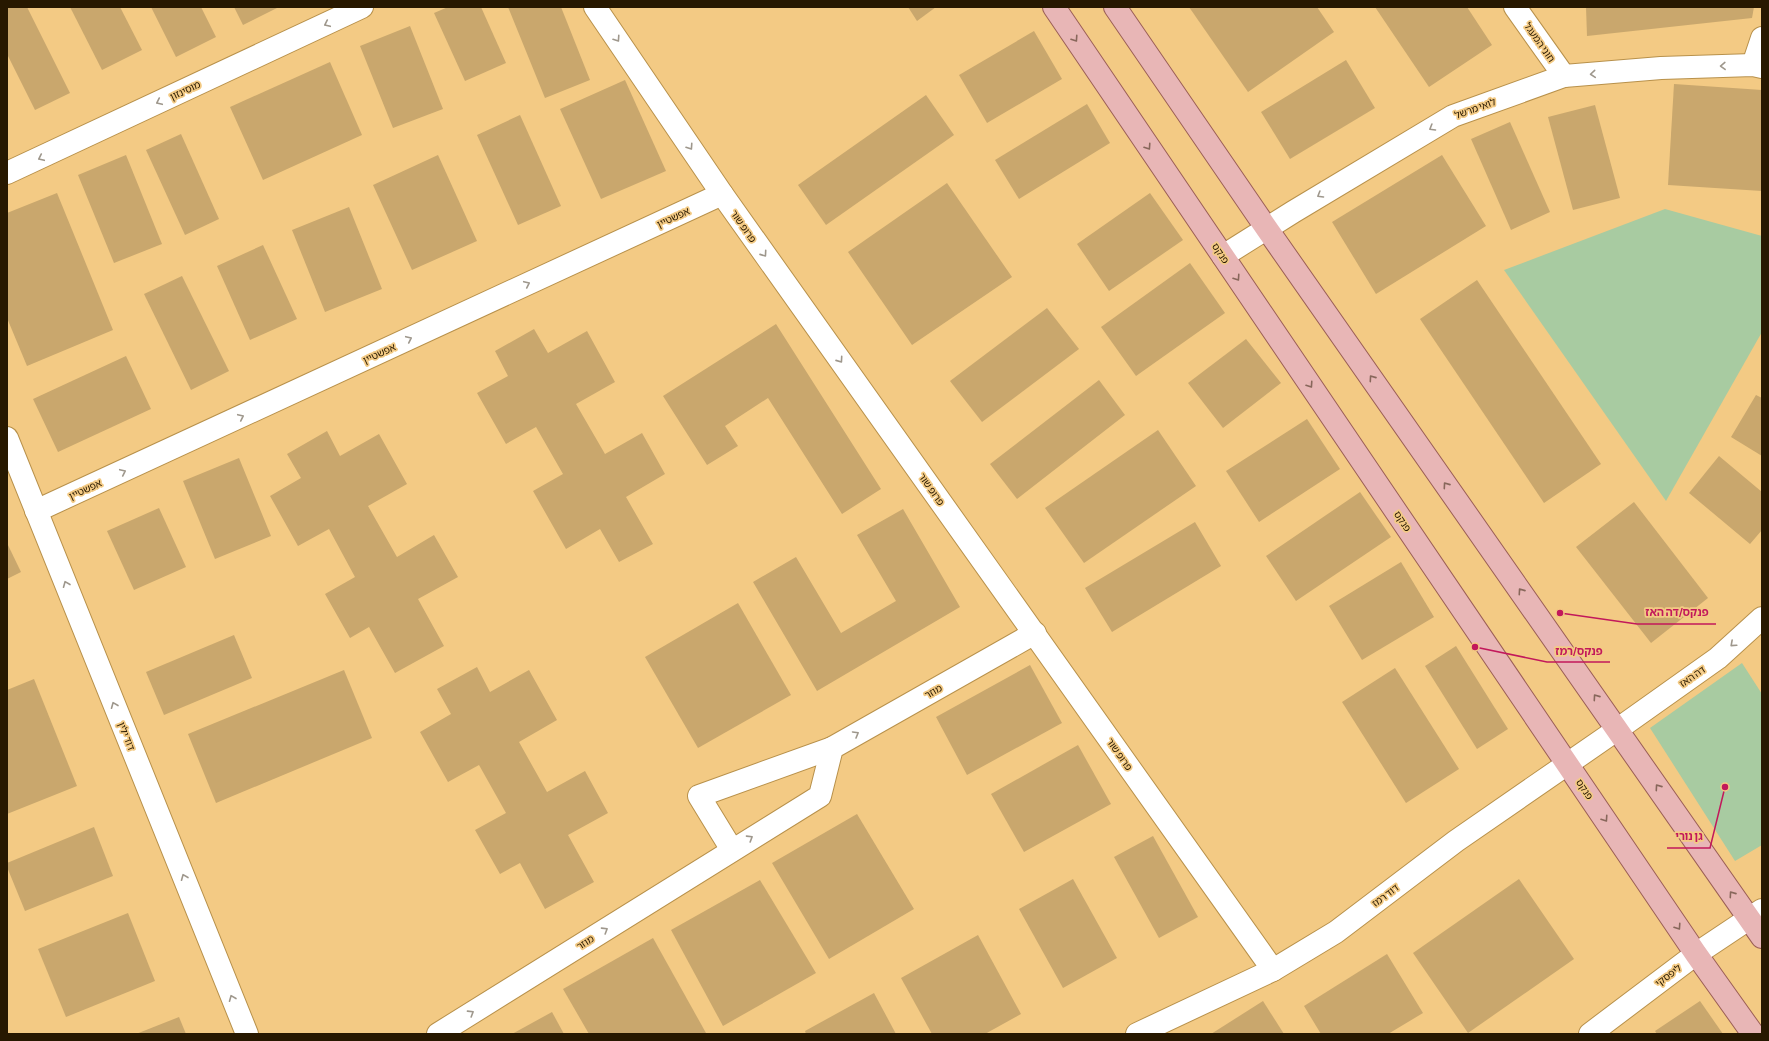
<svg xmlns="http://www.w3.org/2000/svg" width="1769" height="1041" viewBox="0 0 1769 1041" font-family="'Asap Condensed','Noto Sans Hebrew',sans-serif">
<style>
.green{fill:#a8cba1}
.building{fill:#c9a76d}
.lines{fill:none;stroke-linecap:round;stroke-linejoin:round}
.minor-casing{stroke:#b8914b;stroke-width:24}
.major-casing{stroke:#9b5f56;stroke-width:24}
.minor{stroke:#fff;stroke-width:22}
.major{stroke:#e8b6b6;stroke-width:22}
.oneway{stroke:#9e978c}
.oneway2{stroke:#88675b}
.labels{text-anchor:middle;stroke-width:3.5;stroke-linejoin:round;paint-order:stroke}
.street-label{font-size:10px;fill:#271800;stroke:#f3ca84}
.leader{fill:none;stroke:#c2185b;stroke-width:1.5}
.callout-dot{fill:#c2185b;stroke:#f3ca84;stroke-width:1.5}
.callout-label{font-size:11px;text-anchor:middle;font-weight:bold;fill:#c2185b;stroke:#f3ca84;stroke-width:3.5;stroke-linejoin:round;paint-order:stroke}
</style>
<rect width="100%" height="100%" fill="#f3ca84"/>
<g class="green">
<path d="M1665,209L1762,236V332L1666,501L1504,270Z"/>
<path d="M1742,663L1762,694V845L1735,861L1650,728Z"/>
</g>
<g class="building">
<path d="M7,7H27L70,93L35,110L7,54Z"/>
<path d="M70,7H120L142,50L102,70Z"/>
<path d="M151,7H201L216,37L176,57Z"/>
<path d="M234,7H279L243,25Z"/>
<path d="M448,7H481L506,63L465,81L434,13Z"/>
<path d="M508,7H561L590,80L545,98Z"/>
<path d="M908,7H936L917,21Z"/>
<path d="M1189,7H1317L1334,32L1248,92Z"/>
<path d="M1375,7H1467L1492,45L1429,87Z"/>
<path d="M1586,7H1754L1752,18L1587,36Z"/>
<path d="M410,26L443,109L393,128L360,46Z"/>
<path d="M1034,31L1062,79L987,123L959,75Z"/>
<path d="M1346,60L1375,108L1290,159L1261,112Z"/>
<path d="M330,62L362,135L263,180L230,107Z"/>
<path d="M625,80L666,171L601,199L560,109Z"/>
<path d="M1674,84L1762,90V191L1668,185Z"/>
<path d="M926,95L954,135L826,225L798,185Z"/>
<path d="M1087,104L1110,143L1019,199L995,160Z"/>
<path d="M1595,105L1620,198L1573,210L1548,117Z"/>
<path d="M520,115L561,206L518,225L477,135Z"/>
<path d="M1510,122L1550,212L1511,230L1471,139Z"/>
<path d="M181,134L219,219L185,235L146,150Z"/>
<path d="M126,155L162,244L114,263L78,175Z"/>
<path d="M438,155L477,241L412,270L373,185Z"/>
<path d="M1442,155L1486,226L1376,294L1332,222Z"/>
<path d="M947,183L1012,277L912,345L848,252Z"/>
<path d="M57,193L113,330L27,366L7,318V213Z"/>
<path d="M1150,193L1183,240L1109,291L1077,244Z"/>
<path d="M349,207L382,289L325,312L292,230Z"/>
<path d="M263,245L297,319L250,340L217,266Z"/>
<path d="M1190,263L1225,313L1136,376L1101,327Z"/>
<path d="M182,276L229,371L191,390L144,294Z"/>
<path d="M1477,280L1601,464L1544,503L1420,319Z"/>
<path d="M1047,308L1079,349L982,422L950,381Z"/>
<path d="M776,324L881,489L842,514L768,398L725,426L738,446L707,465L663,396Z"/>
<path d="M534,329L548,353L587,331L615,382L576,404L605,454L642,433L665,474L626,497L653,544L619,562L600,529L566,549L533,491L563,474L536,427L506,444L477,393L508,376L495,351Z"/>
<path d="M1246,339L1281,383L1223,428L1188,383Z"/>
<path d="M126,356L151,409L58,452L33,399Z"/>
<path d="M1099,380L1125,415L1017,499L990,464Z"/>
<path d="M1756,395L1762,398V456L1731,437Z"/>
<path d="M1307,419L1340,469L1259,522L1226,471Z"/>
<path d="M1158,430L1196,486L1084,563L1045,508Z"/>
<path d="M327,431L340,456L379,434L407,484L368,506L397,557L434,535L458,577L418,599L444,646L395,673L369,627L350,638L325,594L355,577L329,529L298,546L270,496L301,478L287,454Z"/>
<path d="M1719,456L1762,492V530L1750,544L1689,493Z"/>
<path d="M239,458L271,536L215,559L183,481Z"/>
<path d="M1360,492L1391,537L1296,601L1266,556Z"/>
<path d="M1634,502L1708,598L1651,643L1576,547Z"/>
<path d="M159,508L186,567L134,590L107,531Z"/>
<path d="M903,509L960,607L817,691L753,582L796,557L841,633L896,601L857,535Z"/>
<path d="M1195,522L1221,566L1112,632L1085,588Z"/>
<path d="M7,543L21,572L7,579Z"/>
<path d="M1401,562L1434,617L1362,660L1329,606Z"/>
<path d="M738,603L791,695L698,748L645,657Z"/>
<path d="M234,635L252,678L164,715L146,672Z"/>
<path d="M1456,646L1508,729L1477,749L1425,666Z"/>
<path d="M1030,665L1062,723L967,775L936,717Z"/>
<path d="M477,667L490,692L529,670L557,720L519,742L547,792L585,771L608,813L568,835L594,882L545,909L520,863L500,874L475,830L506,813L479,765L448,782L420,732L451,714L437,689Z"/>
<path d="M1395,668L1459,769L1406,803L1342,702Z"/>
<path d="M344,670L372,738L216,803L188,734Z"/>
<path d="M34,679L77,786L7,814V690Z"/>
<path d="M1078,745L1111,804L1024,852L991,794Z"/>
<path d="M857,814L914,909L829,959L772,863Z"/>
<path d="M94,827L113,876L25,911L7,867V863Z"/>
<path d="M1153,836L1198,917L1159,938L1114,857Z"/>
<path d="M1073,879L1117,958L1063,988L1019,909Z"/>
<path d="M1519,879L1574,959L1468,1033L1413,953Z"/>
<path d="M760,880L816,973L723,1026L671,930Z"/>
<path d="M128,913L155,981L66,1017L38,949Z"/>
<path d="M978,935L1021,1014L985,1034H932L901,978Z"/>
<path d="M653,938L706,1033L703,1034H589L563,989Z"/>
<path d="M1387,954L1423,1013L1388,1034H1321L1304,1006Z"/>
<path d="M874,993L896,1034H806L805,1031Z"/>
<path d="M1263,1001L1284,1034H1211Z"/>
<path d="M1700,1001L1723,1034H1657L1655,1031Z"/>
<path d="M552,1012L564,1034H512Z"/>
<path d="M179,1017L186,1034H136Z"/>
</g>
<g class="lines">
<defs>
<g id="minor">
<path d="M595,7L722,194L1273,970"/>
<path d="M1515,7L1564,76"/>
<path d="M1753,65L1762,38"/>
<path d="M7,173L362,7"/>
<path d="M1223,256L1293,212L1453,116L1564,76L1661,68L1753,65L1762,67"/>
<path d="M7,438L247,1034"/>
<path d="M36,511L722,194"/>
<path d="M732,850L699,796L832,748"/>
<path d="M438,1034L820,796L832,748L1035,633"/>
<path d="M1137,1034L1273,970L1336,932L1456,841L1618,729L1718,658L1762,618"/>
<path d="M1590,1034L1696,954L1762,910"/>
</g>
<g id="major">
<path d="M1054,7L1696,954L1753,1034"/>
<path d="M1115,7L1267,229L1762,937"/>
</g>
</defs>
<use href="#minor" class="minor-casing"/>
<use href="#major" class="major-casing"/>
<use href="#minor" class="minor"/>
<use href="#major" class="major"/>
</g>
<defs><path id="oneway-chevron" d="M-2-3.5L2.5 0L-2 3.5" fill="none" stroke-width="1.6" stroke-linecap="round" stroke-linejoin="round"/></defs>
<g class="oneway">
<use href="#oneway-chevron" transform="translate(327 24) rotate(155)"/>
<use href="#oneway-chevron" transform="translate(617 39) rotate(56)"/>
<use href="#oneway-chevron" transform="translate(1723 66) rotate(178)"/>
<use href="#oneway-chevron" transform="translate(1593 74) rotate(175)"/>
<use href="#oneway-chevron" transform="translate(159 102) rotate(155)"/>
<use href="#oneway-chevron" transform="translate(1432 128) rotate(149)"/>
<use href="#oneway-chevron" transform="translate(690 147) rotate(56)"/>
<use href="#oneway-chevron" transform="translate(41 158) rotate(155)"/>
<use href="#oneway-chevron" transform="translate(1320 195) rotate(149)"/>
<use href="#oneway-chevron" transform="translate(764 254) rotate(55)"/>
<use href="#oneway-chevron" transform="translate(527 284) rotate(-25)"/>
<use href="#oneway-chevron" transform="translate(409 339) rotate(-25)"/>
<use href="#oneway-chevron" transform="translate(840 360) rotate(55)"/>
<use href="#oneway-chevron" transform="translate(241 417) rotate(-25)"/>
<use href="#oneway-chevron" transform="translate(123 472) rotate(-25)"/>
<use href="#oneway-chevron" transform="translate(66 584) rotate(-112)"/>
<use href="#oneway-chevron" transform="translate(1733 644) rotate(138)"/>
<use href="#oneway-chevron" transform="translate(114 705) rotate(-112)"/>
<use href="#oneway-chevron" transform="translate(856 734) rotate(-30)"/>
<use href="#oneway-chevron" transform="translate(750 838) rotate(-32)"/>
<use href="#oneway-chevron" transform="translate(184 877) rotate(-112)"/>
<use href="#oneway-chevron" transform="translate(605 930) rotate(-32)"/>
<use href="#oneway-chevron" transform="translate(232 998) rotate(-112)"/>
<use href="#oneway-chevron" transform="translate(471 1013) rotate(-32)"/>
</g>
<g class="oneway2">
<use href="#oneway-chevron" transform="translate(1075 39) rotate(56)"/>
<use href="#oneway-chevron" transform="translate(1148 147) rotate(56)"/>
<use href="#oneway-chevron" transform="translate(1237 278) rotate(56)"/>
<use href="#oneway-chevron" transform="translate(1372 378) rotate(-125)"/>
<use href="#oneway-chevron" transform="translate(1310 385) rotate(56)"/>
<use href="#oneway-chevron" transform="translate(1446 485) rotate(-125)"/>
<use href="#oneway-chevron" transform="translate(1521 591) rotate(-125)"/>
<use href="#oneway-chevron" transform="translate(1596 697) rotate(-125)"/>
<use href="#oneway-chevron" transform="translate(1658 787) rotate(-125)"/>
<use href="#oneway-chevron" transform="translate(1605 819) rotate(56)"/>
<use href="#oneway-chevron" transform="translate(1732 894) rotate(-125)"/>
<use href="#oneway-chevron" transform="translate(1678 927) rotate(56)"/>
</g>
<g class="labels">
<g class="street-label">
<text transform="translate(1540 42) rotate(55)" y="4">חוני המעגל</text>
<text transform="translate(185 90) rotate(-25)" y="4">מוסינזון</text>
<text transform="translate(1475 108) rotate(-20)" y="4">לואי מרשל</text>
<text transform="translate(673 217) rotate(-25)" y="4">אפשטיין</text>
<text transform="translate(744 226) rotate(55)" y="4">פרופ שור</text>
<text transform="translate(1221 253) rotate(56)" y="4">פנקס</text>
<text transform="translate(379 353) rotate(-25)" y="4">אפשטיין</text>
<text transform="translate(85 489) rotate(-25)" y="4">אפשטיין</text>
<text transform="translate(932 489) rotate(55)" y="4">פרופ שור</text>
<text transform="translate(1403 521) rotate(56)" y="4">פנקס</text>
<text transform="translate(1692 676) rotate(-35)" y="4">דה האז</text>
<text transform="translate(933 691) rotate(-30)" y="4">מוזר</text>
<text transform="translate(127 736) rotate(68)" y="4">דוד ילין</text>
<text transform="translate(1120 754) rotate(55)" y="4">פרופ שור</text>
<text transform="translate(1585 789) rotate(56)" y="4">פנקס</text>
<text transform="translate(1385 895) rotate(-37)" y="4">דוד רמז</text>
<text transform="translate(585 942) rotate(-32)" y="4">מוזר</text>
<text transform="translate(1668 975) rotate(-37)" y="4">ליפסקי</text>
</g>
</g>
<path class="leader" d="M1560 613L1637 624H1716M1475 647L1547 662H1610M1725 787L1710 848H1667"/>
<g class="callout-dot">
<circle cx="1560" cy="613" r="4"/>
<circle cx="1475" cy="647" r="4"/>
<circle cx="1725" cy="787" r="4"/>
</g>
<g class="callout-label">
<text x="1677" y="616">פנקס/דה האז</text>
<text x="1579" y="655">פנקס/רמז</text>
<text x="1689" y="840">גן נורי</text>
</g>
<rect width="1769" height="1041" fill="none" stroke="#271800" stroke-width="16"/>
</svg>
